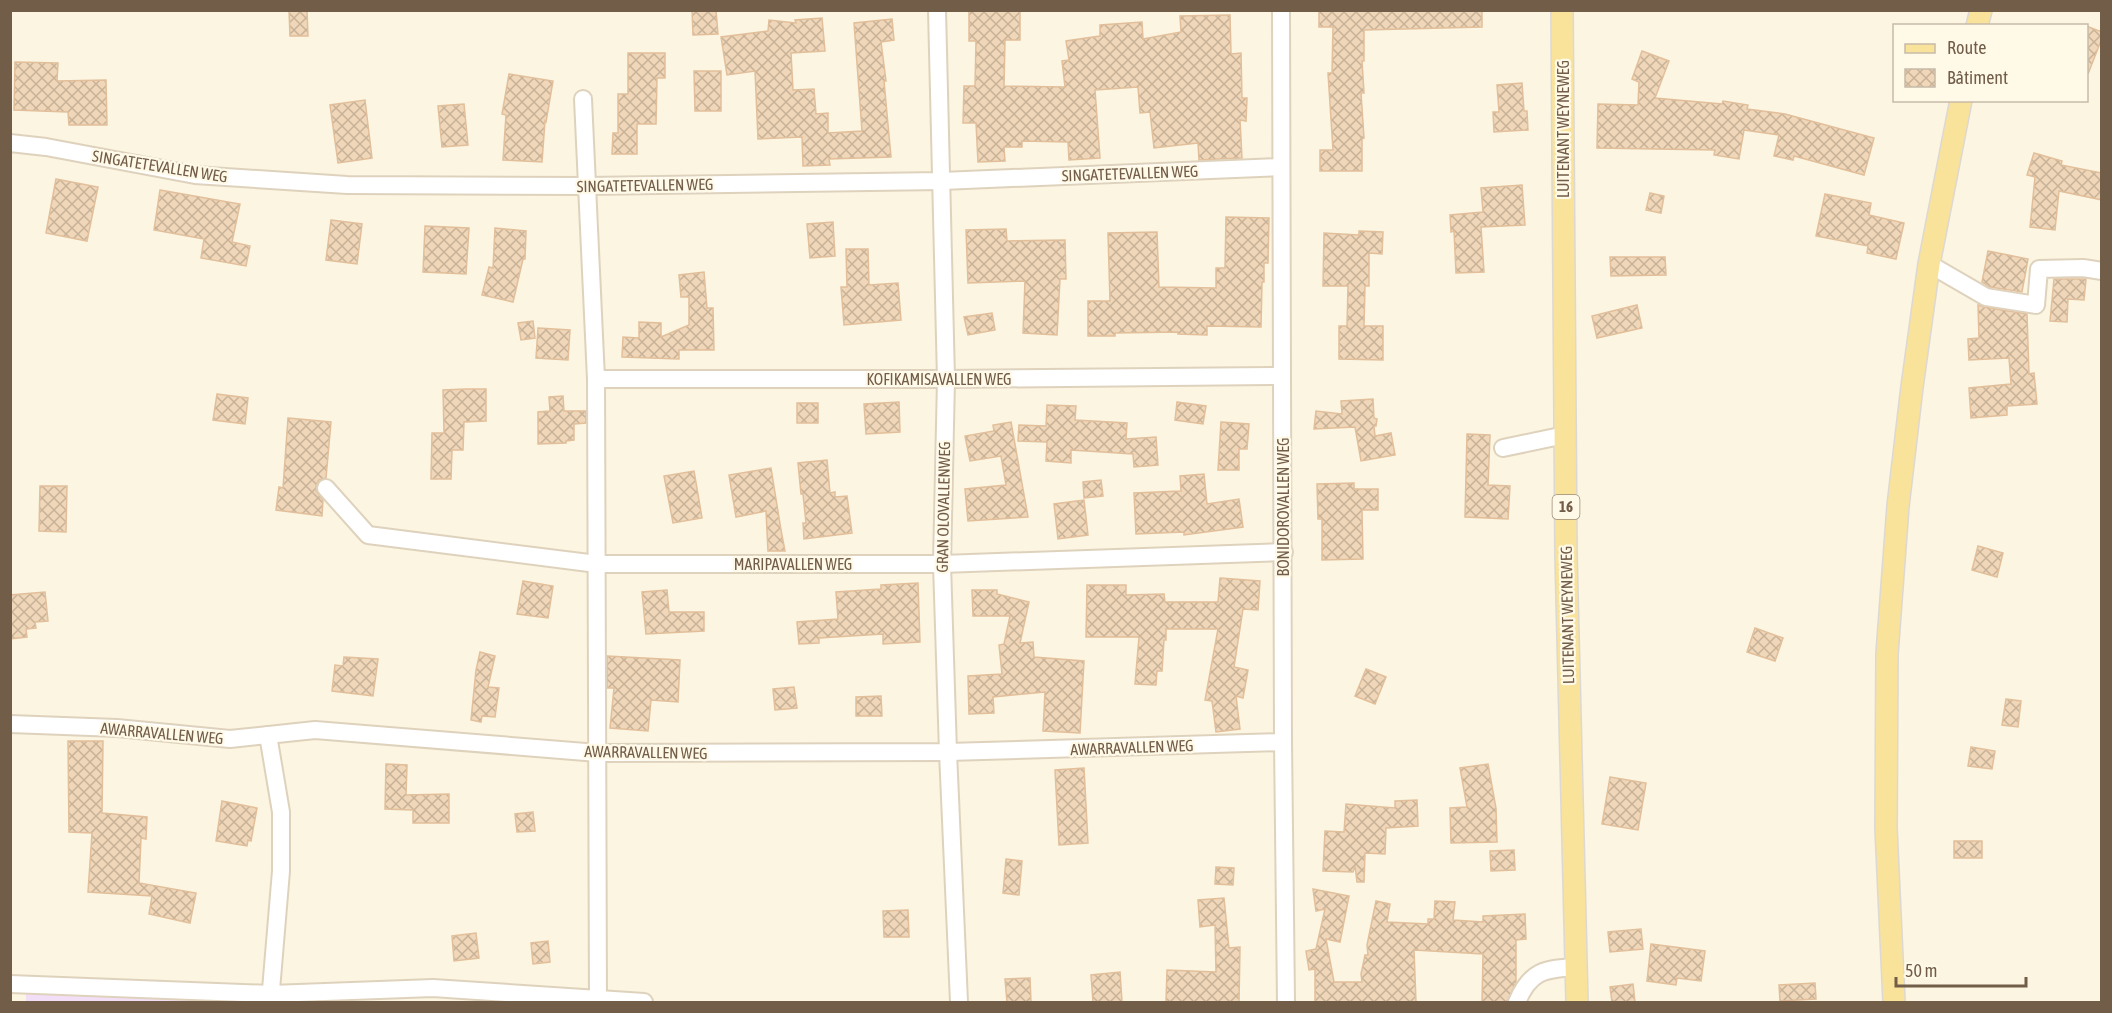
<svg xmlns="http://www.w3.org/2000/svg" width="2112" height="1013" viewBox="0 0 2112 1013" font-family="'Asap Condensed',sans-serif">
<style>
.education{fill:#f2def7}
.building{fill:url(#building-cross-hatch);stroke:#e2bf9a;stroke-width:1.5}
.lines{fill:none;stroke-linecap:round;stroke-linejoin:round}
.minor-casing{stroke:#dfd2bd;stroke-width:20}
.major-casing{stroke:#ddd8d3;stroke-width:24}
.minor{stroke:#fff;stroke-width:16}
.major{stroke:#f9e39a;stroke-width:21}
.labels{text-anchor:middle;stroke-width:4.5;stroke-linejoin:round;paint-order:stroke}
.shield{fill:#fff9e7;stroke:#9c8c78;stroke-width:1.5}
.shield-label{font-size:15px;font-weight:bold;fill:#725d49}
.street-label{font-size:16px;fill:#725d49;stroke:#fff9e7}
</style>
<defs>
<pattern id="building-cross-hatch" width="8" height="8" patternUnits="userSpaceOnUse" patternTransform="scale(1.5)"><rect width="8" height="8" fill="#f0d7b9"/><path d="M0 0l8 8M0 8l8-8" fill="none" stroke="#c7b298"/></pattern>
</defs>
<rect width="100%" height="100%" fill="#fbf5e1"/>
<path class="education" d="M26,993L236,1001V1002H26Z"/>
<g class="building">
<path d="M289,10H307L308,36H290Z"/>
<path d="M692,10H716L718,34L693,35Z"/>
<path d="M969,10H1020V40H1005L1004,86L1065,87L1062,61L1069,60L1066,41L1100,36V25L1142,22L1143,39L1181,32L1180,16L1230,15L1231,54L1241,53L1242,98H1247L1246,121L1240,120L1242,158L1199,160L1198,143L1154,148L1150,112L1140,113L1138,87L1095,90L1100,158L1069,160L1068,142L1022,141V147H1004L1005,161L978,162L976,123H963L964,86H975L976,41H969Z"/>
<path d="M1319,10H1482V27L1364,30V61H1362L1364,93H1361L1364,138L1362,139V171H1320V150H1333L1328,73H1332L1333,27H1319Z"/>
<path d="M822,18L825,51L791,53L793,90L814,89L816,114L828,113V133L862,131L854,23L892,19L894,40L881,42L886,81H884L891,157L829,159L830,165L803,166L802,137L758,139L755,71L727,75L721,37L768,31L769,20L796,23L795,20Z"/>
<path d="M2086,26L2102,32V38L2088,74Z"/>
<path d="M1642,51L1669,61L1655,98L1722,104L1723,101L1748,105L1747,109L1785,114L1874,138L1864,175L1794,156L1793,160L1774,156L1779,135L1744,130L1739,159L1714,155L1715,150L1597,148L1598,104L1638,105L1639,82L1632,79Z"/>
<path d="M628,53H665V78H657L656,124H637V154H612L613,133H618V94H628Z"/>
<path d="M15,62L58,63L57,81L106,80L107,125H69L68,112L14,110Z"/>
<path d="M694,71H721V111H695Z"/>
<path d="M509,74L553,81L546,122L545,121L542,162L503,160L506,115L502,114Z"/>
<path d="M1522,83L1524,111H1527L1528,130L1494,132L1493,112H1499L1497,85Z"/>
<path d="M365,100L372,158L338,163L330,105Z"/>
<path d="M464,104L468,145L442,147L438,106Z"/>
<path d="M2034,153L2062,161L2061,165L2102,173V200L2059,191L2055,230L2030,227L2035,177L2027,175Z"/>
<path d="M56,179L98,187L87,241L46,233Z"/>
<path d="M1522,185L1525,225L1481,227L1484,272L1456,273L1454,231L1451,232L1450,215L1483,212L1481,188Z"/>
<path d="M160,190L240,204L232,242L250,246L246,266L201,258L204,239L154,230Z"/>
<path d="M1650,193L1664,196L1661,213L1646,210Z"/>
<path d="M1825,194L1871,203L1869,215L1904,223L1896,259L1867,253L1868,246L1816,236Z"/>
<path d="M1226,217L1269,218L1268,263H1264V282H1262L1261,327L1207,326V335L1178,334V332L1115,333V336H1088V301H1110L1108,233L1157,232L1159,287L1216,288V268H1225Z"/>
<path d="M331,220L362,224L357,264L326,260Z"/>
<path d="M833,222L835,256L810,258L807,224Z"/>
<path d="M425,226L469,228L466,274L423,272Z"/>
<path d="M495,228L526,231L525,259H523L513,302L482,295L489,267L493,268Z"/>
<path d="M1006,229L1007,241L1065,240L1066,279H1060L1057,335L1023,333L1025,281L968,283L966,230Z"/>
<path d="M1359,231L1383,232L1382,254L1369,253V286H1365L1364,326H1383V360L1339,359V326H1347L1348,286H1323L1324,233L1359,235Z"/>
<path d="M846,249H868L869,285L898,283L901,320L844,325L841,287H847Z"/>
<path d="M1988,251L2028,259L2022,292L1990,287L1982,282Z"/>
<path d="M1610,257H1665L1666,275L1611,276Z"/>
<path d="M704,272L707,308H713L714,350H679V359L622,357L623,337L639,338V322L661,323V337L689,325V297H681L679,275Z"/>
<path d="M2054,279H2086L2084,300L2068,299L2067,322L2050,321Z"/>
<path d="M1637,305L1642,328L1597,338L1592,316Z"/>
<path d="M1978,305L1984,307L2027,314L2029,374L2034,373L2037,404L2007,406V415L1971,418L1969,388L2011,384L2009,358L1969,360L1968,339L1979,338Z"/>
<path d="M992,313L995,330L968,335L964,317Z"/>
<path d="M533,321L535,338L521,340L518,323Z"/>
<path d="M538,328L570,330L568,360L536,358Z"/>
<path d="M466,389H486V421L464,422L463,450H452L451,479H431L432,433H444L443,390Z"/>
<path d="M217,394L248,398L245,424L213,420Z"/>
<path d="M563,396L564,411H586V423L574,424V440L566,441V443L538,444V412L550,411L549,397Z"/>
<path d="M1373,399L1374,418L1377,419L1376,426H1374L1375,436L1391,433L1395,455L1361,461L1355,427L1314,429L1316,411L1342,414L1341,401Z"/>
<path d="M899,402L900,432L866,434L864,404Z"/>
<path d="M1177,402L1206,406L1203,424L1175,420Z"/>
<rect x="797" y="403" width="21" height="20"/>
<path d="M1047,405L1076,406L1075,420L1127,423L1126,439L1156,437L1158,465L1134,467L1133,454L1071,450V463L1046,461L1047,442L1018,441L1019,425L1046,426Z"/>
<path d="M288,418L331,422L326,478L319,480L316,485V491L323,500L322,516L276,510L279,487L283,488Z"/>
<path d="M1011,422L1028,517L968,521L965,489L1006,485L1001,456L970,461L965,436L994,431L993,425Z"/>
<path d="M1221,422L1249,424L1247,449H1239V470H1218Z"/>
<path d="M1467,434L1490,435L1488,485L1510,486L1508,519L1465,517Z"/>
<path d="M827,460L830,493L835,492V497L847,496L852,533L804,539L803,523H806L803,494H801L798,463Z"/>
<path d="M771,468L781,530L785,551H768L766,511L736,517L729,475Z"/>
<path d="M694,471L702,518L673,523L664,476Z"/>
<path d="M1204,474L1207,504L1239,499L1243,527L1184,535V532L1136,534L1134,493L1181,491L1180,476Z"/>
<path d="M1101,480L1103,496L1084,498L1083,482Z"/>
<path d="M1354,483V489H1378V510H1362L1363,559L1322,560V519H1318L1317,484Z"/>
<path d="M40,486H67L66,532L39,531Z"/>
<path d="M1084,500L1088,535L1058,539L1054,504Z"/>
<path d="M1978,546L2003,553L1997,577L1972,570Z"/>
<path d="M1220,578L1260,581L1258,610L1243,609L1234,667L1248,670L1243,698L1236,696L1240,729L1216,732L1212,701L1205,700L1218,629H1166V640H1164L1162,671H1157L1156,685L1135,684L1139,637H1086L1087,585H1126V595L1164,594L1165,602H1218Z"/>
<path d="M523,581L553,586L548,618L517,614Z"/>
<path d="M918,583L920,642L883,644V634L819,638V643L799,644L797,622L838,619L836,592L881,589V585Z"/>
<path d="M667,590L669,612H704V631L646,634L642,592Z"/>
<path d="M972,590H997V594L1029,602L1020,643L1033,642L1034,657L1084,661L1080,733L1043,731L1045,692L993,697L994,713L969,714L968,676L1002,674L999,645L1004,644L1010,616H973Z"/>
<path d="M45,592L48,621L35,622L36,628L26,629L27,637L10,639V595Z"/>
<path d="M1755,628L1783,638L1775,661L1747,652Z"/>
<path d="M480,652L495,656L488,687L499,688L495,717L482,716L481,722L471,720L476,670Z"/>
<path d="M607,656L680,660L678,702L651,700L648,731L610,728L614,688H607Z"/>
<path d="M344,657L378,659L373,696L332,691L335,665L343,666Z"/>
<path d="M1366,669L1386,677L1375,704L1355,696Z"/>
<path d="M794,687L797,708L775,710L773,689Z"/>
<path d="M881,696L882,716H856V697Z"/>
<path d="M2006,699L2021,701L2018,727L2002,725Z"/>
<path d="M68,741H103L102,813L147,817L146,839L141,838L139,883L196,893L190,923L149,914L152,896L88,892L92,833L69,832Z"/>
<path d="M1971,747L1995,751L1992,769L1968,766Z"/>
<path d="M386,764L407,765L406,795L449,794V823H413V810L385,809Z"/>
<path d="M1488,764L1496,808L1497,842L1451,843L1450,808L1467,807L1460,768Z"/>
<path d="M1084,768L1088,843L1059,845L1055,770Z"/>
<path d="M1610,777L1646,783L1638,830L1602,824Z"/>
<path d="M1417,800L1418,826L1386,828L1385,854L1365,853L1364,882H1357L1355,866L1353,872L1323,871L1325,831L1344,832L1346,804L1395,808V801Z"/>
<path d="M222,801L257,808L251,841L248,840L247,846L216,841Z"/>
<path d="M533,812L535,831L517,832L515,814Z"/>
<rect x="1954" y="841" width="28" height="17"/>
<path d="M1514,850L1515,870L1491,871L1490,851Z"/>
<path d="M1006,859L1022,861L1019,895L1003,893Z"/>
<path d="M1216,867L1234,868L1233,885L1215,884Z"/>
<path d="M1313,889L1349,896L1340,942L1326,939L1334,982H1362L1361,974L1365,955H1368L1367,945L1376,901L1390,904L1387,922L1428,924V919H1434L1435,901L1455,902L1453,920L1483,922V916L1525,914L1526,939L1516,940V982L1507,1002H1482L1483,954L1414,950L1416,1002H1315V969L1309,970L1306,951L1316,949L1325,909L1316,911Z"/>
<path d="M1224,898L1229,948L1240,947L1239,1002H1166L1167,970L1216,972L1215,925L1200,927L1198,900Z"/>
<path d="M908,910L909,937H884L883,911Z"/>
<path d="M1641,929L1643,949L1610,952L1608,932Z"/>
<path d="M476,933L479,958L454,961L452,936Z"/>
<path d="M548,941L550,962L533,964L531,943Z"/>
<path d="M1651,944L1705,951L1701,981L1677,978L1676,985L1647,981Z"/>
<path d="M1120,972L1122,1002H1093L1091,975Z"/>
<path d="M1030,978L1031,1002H1007L1005,979Z"/>
<path d="M1815,983L1816,999L1780,1001L1779,985Z"/>
<path d="M1633,984L1635,1002H1612L1610,987Z"/>
</g>
<g class="lines">
<defs>
<g id="minor">
<path d="M937,10L946,379L942,564L948,752L959,1002"/>
<path d="M1281,10L1283,742L1286,1002"/>
<path d="M583,99L596,379L598,1002"/>
<path d="M10,143L46,147L195,175L347,185L587,186L942,181L1281,167"/>
<path d="M1929,264L1986,297L2036,305L2039,269L2083,268L2102,271"/>
<path d="M596,379H946L1282,376"/>
<path d="M1503,448L1565,435"/>
<path d="M326,488L368,535L597,564H942L1284,552"/>
<path d="M10,724L117,728L230,739L315,730L598,753L948,752L1283,742"/>
<path d="M268,735L281,812V871L270,1002"/>
<path d="M10,984L271,994L433,988L644,1002"/>
<path d="M1517,1002C1530,971 1544,969 1575,967"/>
</g>
<g id="major">
<path d="M1562,10L1566,555L1577,1002"/>
<path d="M1977,26L1981,10"/>
<path d="M1894,1002L1886,828L1887,654L1898,506L1912,387L1929,264L1961,100"/>
</g>
</defs>
<use href="#minor" class="minor-casing"/>
<use href="#major" class="major-casing"/>
<use href="#minor" class="minor"/>
<use href="#major" class="major"/>
</g>
<g class="labels">
<rect class="shield" x="1552.5" y="495" width="27" height="24" rx="4.5"/>
<g class="shield-label">
<text x="1566" y="512">16</text>
</g>
<g class="street-label">
<text transform="translate(1563 129) rotate(-90)" y="6">LUITENANT WEYNEWEG</text>
<text transform="translate(160 166) rotate(9)" y="6">SINGATETEVALLEN WEG</text>
<text transform="translate(1130 173) rotate(-2)" y="6">SINGATETEVALLEN WEG</text>
<text transform="translate(645 185) rotate(-1)" y="6">SINGATETEVALLEN WEG</text>
<text x="939" y="385">KOFIKAMISAVALLEN WEG</text>
<text transform="translate(943 507) rotate(-89)" y="6">GRAN OLOVALLENWEG</text>
<text transform="translate(1283 507) rotate(-90)" y="6">BONIDOROVALLEN WEG</text>
<text x="793" y="570">MARIPAVALLEN WEG</text>
<text transform="translate(1567 615) rotate(-91)" y="6">LUITENANT WEYNEWEG</text>
<text transform="translate(162 733) rotate(5)" y="6">AWARRAVALLEN WEG</text>
<text transform="translate(1132 747) rotate(-2)" y="6">AWARRAVALLEN WEG</text>
<text transform="translate(646 752) rotate(1)" y="6">AWARRAVALLEN WEG</text>
</g>
</g>
<rect width="2112" height="1013" fill="none" stroke="#725d49" stroke-width="24"/>
<rect x="1893" y="24" width="195" height="78" fill="#fff9e7" stroke="#c7bba8" stroke-width="1.5"/>
<rect x="1905" y="44" width="30" height="9" fill="#f9e39a" stroke="#c7bba8" stroke-width="1.5"/>
<text x="1947" y="54" font-size="18" fill="#725d49">Route</text>
<rect x="1905" y="69" width="30" height="18" fill="url(#building-cross-hatch)" stroke="#c7bba8" stroke-width="1.5"/>
<text x="1947" y="84" font-size="18" fill="#725d49">Bâtiment</text>
<path d="M1896 977v9h130v-9" fill="none" stroke="#725d49" stroke-width="3"/>
<text x="1905" y="977" font-size="18" fill="#725d49" stroke="#fff9e7" stroke-width="4.5" paint-order="stroke">50 m</text>
</svg>
